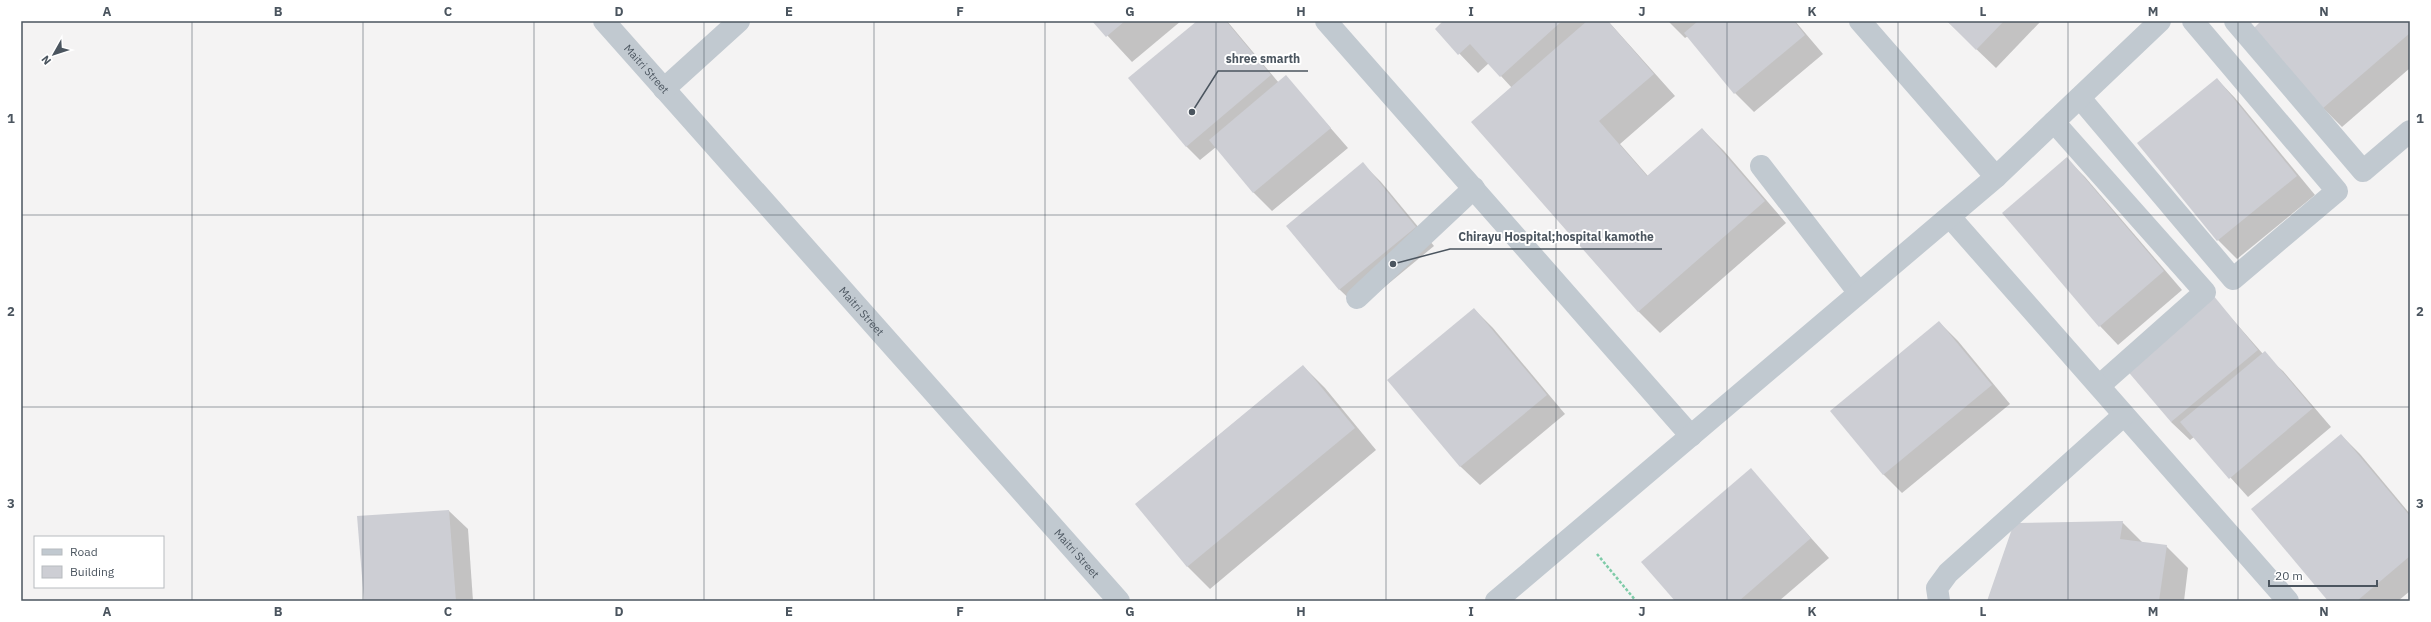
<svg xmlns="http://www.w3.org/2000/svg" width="2431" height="622" viewBox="0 0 2431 622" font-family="'IBM Plex Sans',sans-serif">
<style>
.shadow{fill:#0003}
.building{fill:#cdced4}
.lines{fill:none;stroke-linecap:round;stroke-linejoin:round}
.path{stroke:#7ecba8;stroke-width:2.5;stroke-dasharray:3 2;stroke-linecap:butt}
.minor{stroke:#c1c9d0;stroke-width:22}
.grid{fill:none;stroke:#4b555f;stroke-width:1;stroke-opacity:0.55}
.labels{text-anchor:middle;stroke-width:4;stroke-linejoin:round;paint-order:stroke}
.street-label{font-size:11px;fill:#4b555f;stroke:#fff}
.leader{fill:none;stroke:#4b555f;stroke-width:1.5}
.callout-dot{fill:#4b555f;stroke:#fff;stroke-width:1.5}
.callout-label{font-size:12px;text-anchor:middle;font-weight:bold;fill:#4b555f;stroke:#fff;stroke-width:4;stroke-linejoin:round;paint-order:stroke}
.neatline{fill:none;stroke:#4b555f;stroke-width:1.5}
.grid-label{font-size:13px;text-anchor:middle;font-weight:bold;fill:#4b555f}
</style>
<rect width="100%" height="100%" fill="#f4f3f3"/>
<g class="shadow">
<path d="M1094,21H1181L1132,62Z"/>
<path d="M1198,21H1227L1279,83L1286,77L1348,148L1272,211L1253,192L1216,147L1200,160L1186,146Z"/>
<path d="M1445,21H1608L1675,96L1620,144L1648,176L1702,129L1724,151L1786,223L1660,333L1638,311L1512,88L1489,63L1478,73L1436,29Z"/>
<path d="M1668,21H1795L1823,54L1754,112L1735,93L1688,36L1685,38Z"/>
<path d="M1947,21H2041L1996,68Z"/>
<path d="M2263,21H2410V68L2342,127L2323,108Z"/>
<path d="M2217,79L2235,98L2315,195L2237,259L2218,240L2139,143Z"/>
<path d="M2067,159L2085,177L2182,290L2118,345L2100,326Z"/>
<path d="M1363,164L1381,182L1434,246L1359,308L1340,290L1287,226Z"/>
<path d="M2212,296L2263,354L2283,371L2331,427L2248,497L2194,437L2190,440L2171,422Z"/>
<path d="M1474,309L1493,328L1565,414L1480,485L1461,467L1389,380Z"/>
<path d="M1939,322L1958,341L2010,404L1902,493L1883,474Z"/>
<path d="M1303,366L1325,388L1376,450L1210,589L1188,567L1136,504Z"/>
<path d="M2341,435L2360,454L2410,514V591L2398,601H2329Z"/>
<path d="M1750,470L1829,558L1779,601H1677Z"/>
<path d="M449,511L468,529L473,601H365L358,517Z"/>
<path d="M2122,522L2143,543L2166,546L2188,568L2184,601H1988Z"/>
</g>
<g class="building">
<path d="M1092,21H1125L1106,37Z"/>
<path d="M1197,21H1226L1271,75L1186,147L1128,78Z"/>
<path d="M1443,21H1562L1500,77L1470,44L1458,55L1435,29Z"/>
<path d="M1587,21H1608L1654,74L1599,121L1647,176L1702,128L1765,201L1638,312L1471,122Z"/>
<path d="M1698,21H1794L1805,35L1734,94L1684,33Z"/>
<path d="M1947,21H2004L1976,50Z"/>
<path d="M2261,21H2410V33L2322,109L2253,29Z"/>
<path d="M1286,75L1331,128L1253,193L1209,140Z"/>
<path d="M2217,78L2297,176L2217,241L2137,143Z"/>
<path d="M2067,157L2164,271L2099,327L2002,213Z"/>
<path d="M1363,162L1416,227L1339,290L1286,226Z"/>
<path d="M2213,295L2258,350L2171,422L2125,368Z"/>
<path d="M1474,308L1547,395L1460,467L1387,380Z"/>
<path d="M1939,321L1992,385L1883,475L1830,411Z"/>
<path d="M2265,351L2313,408L2229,479L2180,422Z"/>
<path d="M1303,365L1355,428L1187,567L1135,504Z"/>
<path d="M2341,434L2410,516V556L2357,601H2328L2251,509Z"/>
<path d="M1751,468L1811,538L1739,601H1675L1641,562Z"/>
<path d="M449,510L456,601H364L357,516Z"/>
<path d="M2123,521L2120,539L2167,545L2159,601H1987L2014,523Z"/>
</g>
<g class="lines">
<path class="path" d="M1597,554L1636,601"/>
<g class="minor">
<path id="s1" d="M604,21L1119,601"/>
<path d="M1326,21L1691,436"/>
<path d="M1860,21L1996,177"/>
<path d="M2235,21L2363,171L2410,131"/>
<path d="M664,89L739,21"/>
<path d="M2080,98L2233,279L2337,191L2193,21"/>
<path d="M2054,122L2205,292L2099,386"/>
<path d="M1761,166L1859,293"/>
<path d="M1950,217L2288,601"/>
<path d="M1357,298L1474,188"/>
<path d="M1496,601L1996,177L2160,21"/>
<path d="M1939,601L1937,588L1948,573L2124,415"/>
</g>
</g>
<path class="grid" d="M192,21V601M363,21V601M534,21V601M704,21V601M874,21V601M1045,21V601M1216,21V601M1386,21V601M1556,21V601M1727,21V601M1898,21V601M2068,21V601M2238,21V601M21,215H2410M21,407H2410"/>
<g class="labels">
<g class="street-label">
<text dy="4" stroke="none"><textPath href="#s1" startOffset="64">Maitri Street</textPath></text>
<text dy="4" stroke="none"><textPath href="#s1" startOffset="388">Maitri Street</textPath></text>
<text dy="4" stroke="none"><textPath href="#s1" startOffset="712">Maitri Street</textPath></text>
</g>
</g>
<path class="leader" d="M1192 112L1218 71H1308M1393 264L1450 249H1662"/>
<g class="callout-dot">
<circle cx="1192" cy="112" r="4"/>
<circle cx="1393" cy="264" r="4"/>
</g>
<g class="callout-label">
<text x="1263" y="63">shree smarth</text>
<text x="1556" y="241">Chirayu Hospital;hospital kamothe</text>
</g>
<rect width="2431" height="622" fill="none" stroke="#ffffff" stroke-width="44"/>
<rect x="34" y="536" width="130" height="52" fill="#ffffff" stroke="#b7bbbf"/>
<rect x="42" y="549" width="20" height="6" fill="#c1c9d0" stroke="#b7bbbf"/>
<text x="70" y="556" font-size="12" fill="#4b555f">Road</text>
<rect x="42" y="566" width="20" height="12" fill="#cdced4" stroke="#b7bbbf"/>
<text x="70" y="576" font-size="12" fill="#4b555f">Building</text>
<g transform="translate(54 54) rotate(231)" stroke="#ffffff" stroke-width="3" paint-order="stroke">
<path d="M0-3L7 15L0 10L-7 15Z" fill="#4b555f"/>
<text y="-6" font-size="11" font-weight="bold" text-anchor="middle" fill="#4b555f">N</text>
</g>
<path d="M2269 580v6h108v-6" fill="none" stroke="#4b555f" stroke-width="2"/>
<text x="2275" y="580" font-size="12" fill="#4b555f" stroke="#ffffff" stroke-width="3" paint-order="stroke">20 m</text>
<rect x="22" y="22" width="2387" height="578" class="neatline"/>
<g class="grid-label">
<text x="107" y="16">A</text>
<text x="278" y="16">B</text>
<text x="448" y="16">C</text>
<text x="619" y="16">D</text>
<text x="789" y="16">E</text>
<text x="960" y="16">F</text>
<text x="1130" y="16">G</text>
<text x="1301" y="16">H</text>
<text x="1471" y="16">I</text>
<text x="1642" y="16">J</text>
<text x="1812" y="16">K</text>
<text x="1983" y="16">L</text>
<text x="2153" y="16">M</text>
<text x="2324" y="16">N</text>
<text x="11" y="123">1</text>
<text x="2420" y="123">1</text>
<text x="11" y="316">2</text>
<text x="2420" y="316">2</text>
<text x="11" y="508">3</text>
<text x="2420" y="508">3</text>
<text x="107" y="616">A</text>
<text x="278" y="616">B</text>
<text x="448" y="616">C</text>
<text x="619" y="616">D</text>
<text x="789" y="616">E</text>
<text x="960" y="616">F</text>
<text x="1130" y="616">G</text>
<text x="1301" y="616">H</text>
<text x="1471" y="616">I</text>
<text x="1642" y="616">J</text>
<text x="1812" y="616">K</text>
<text x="1983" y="616">L</text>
<text x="2153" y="616">M</text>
<text x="2324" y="616">N</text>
</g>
</svg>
